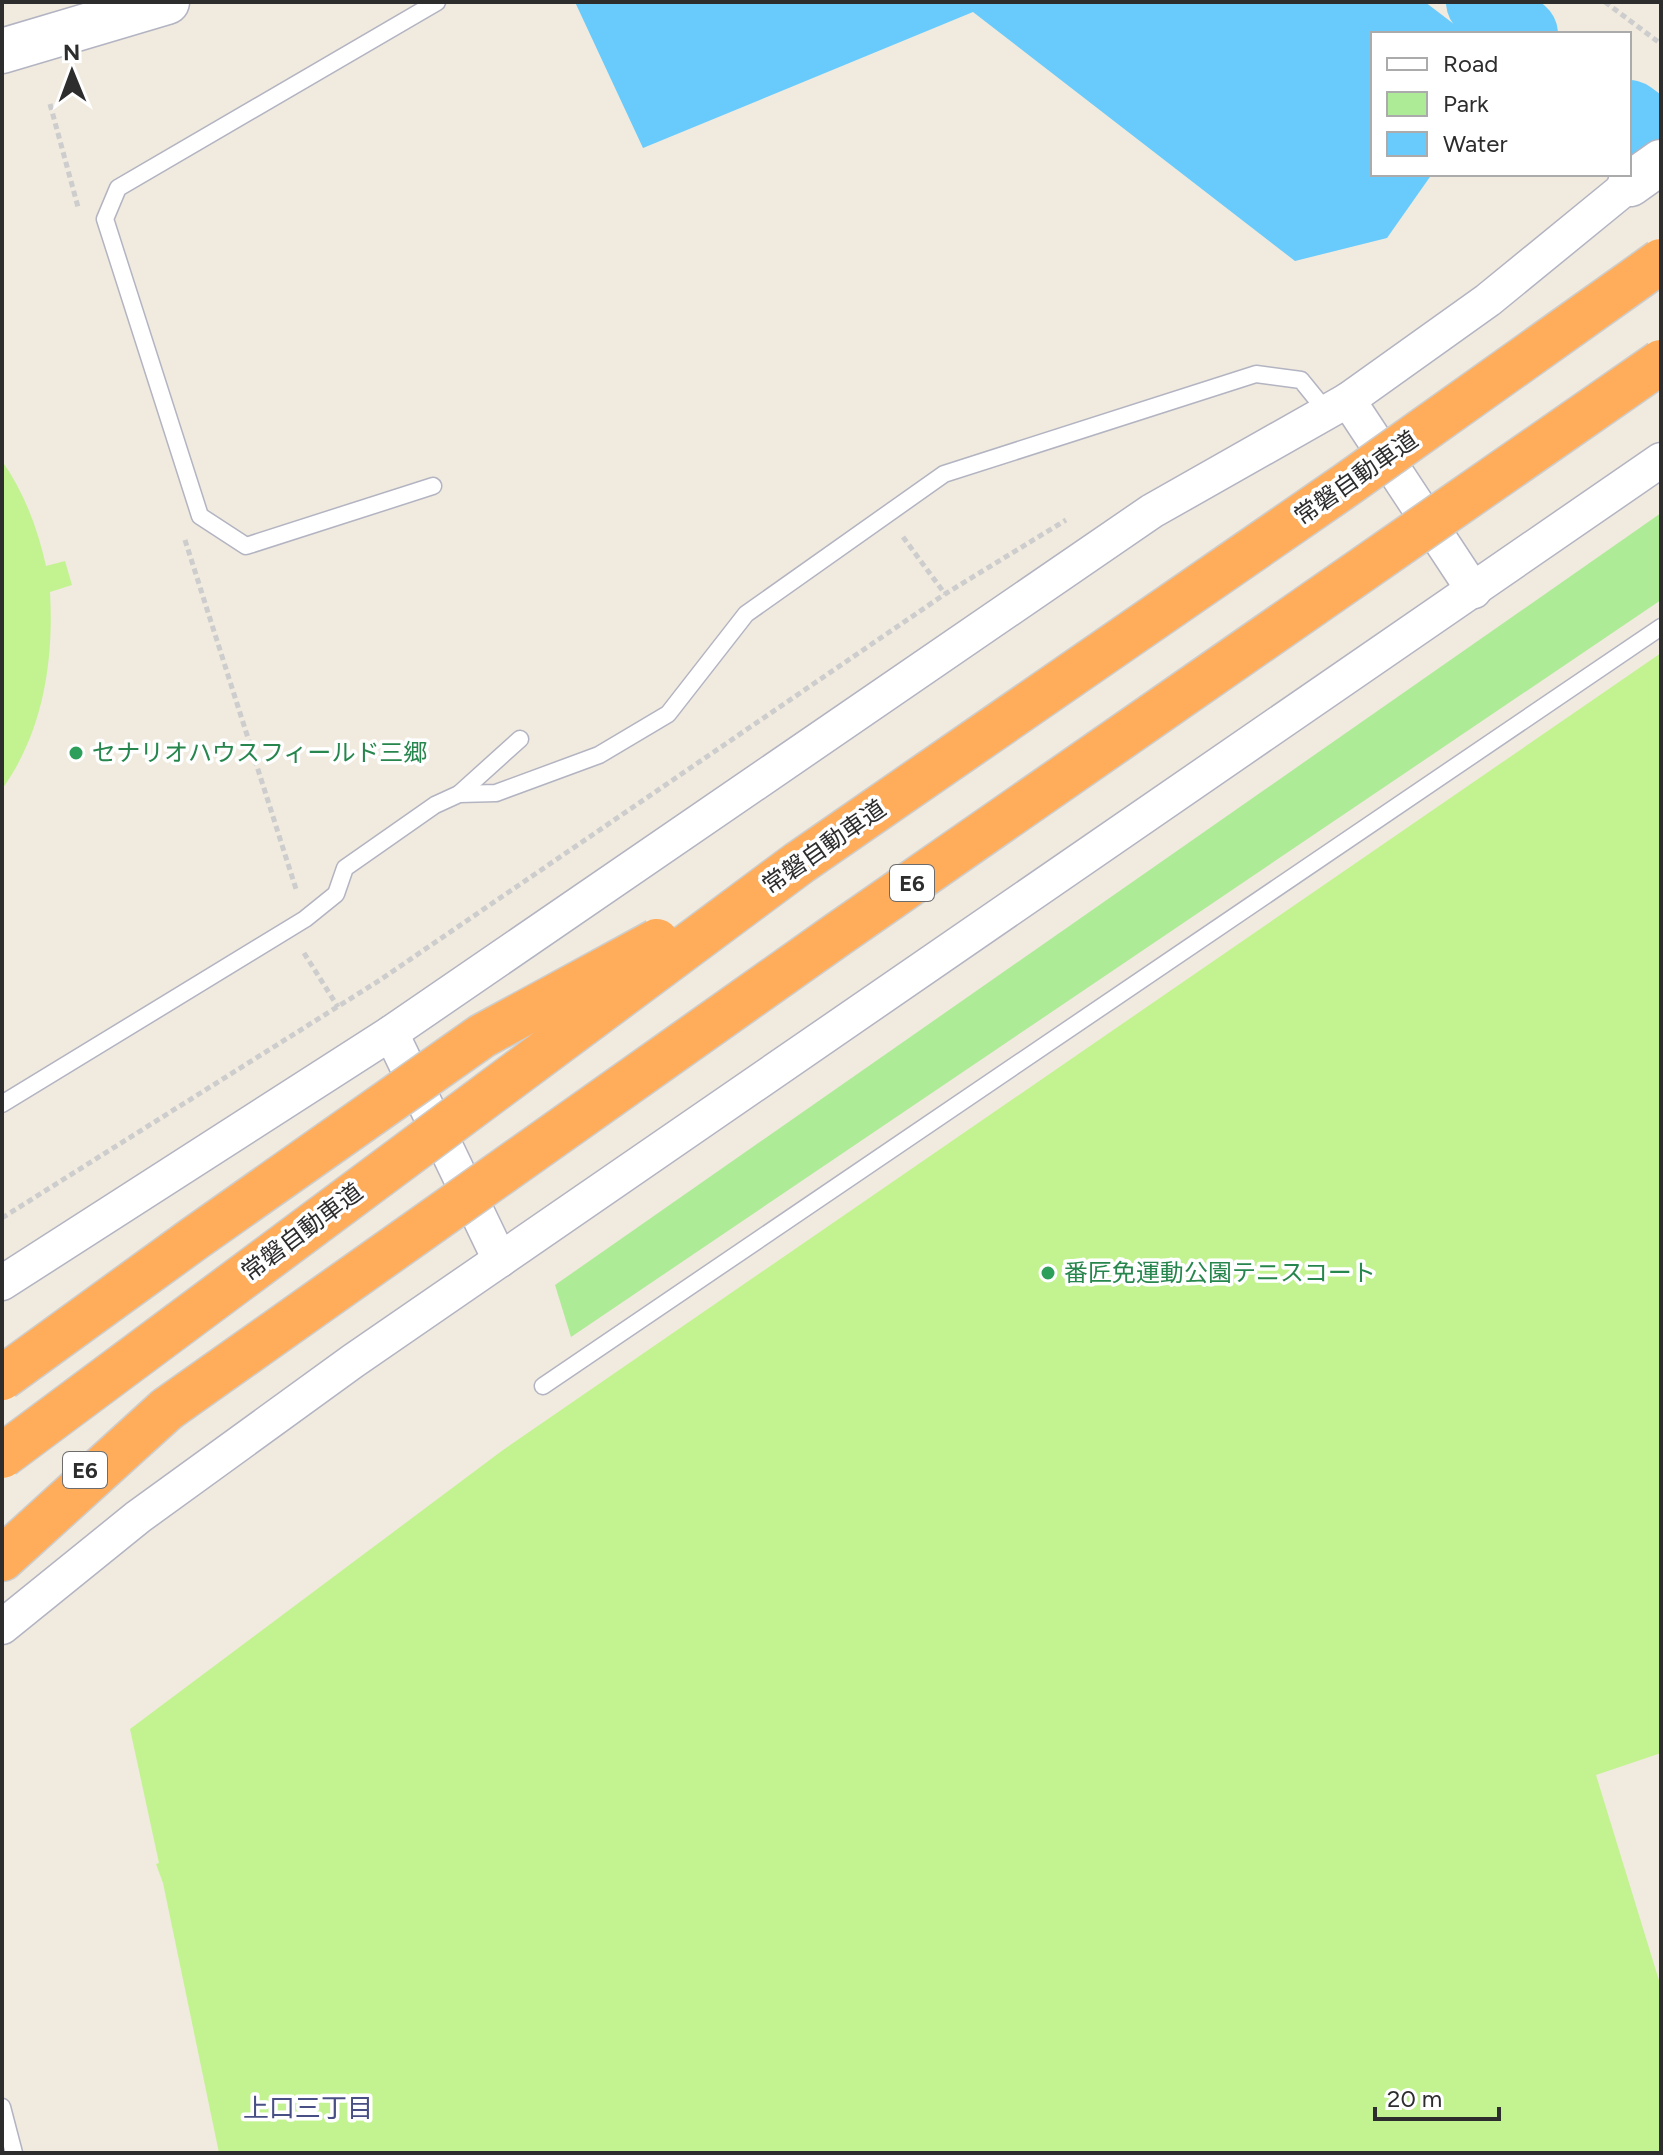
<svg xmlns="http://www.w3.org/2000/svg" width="1663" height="2155" viewBox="0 0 1663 2155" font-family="Figtree,'Noto Sans JP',sans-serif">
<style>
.green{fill:#aeeb97}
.pitch{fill:#c3f391}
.water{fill:#69cbfb}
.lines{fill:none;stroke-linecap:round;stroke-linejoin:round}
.river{stroke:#69cbfb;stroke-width:74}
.lane-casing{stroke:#b3b4c2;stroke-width:19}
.street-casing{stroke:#b3b4c2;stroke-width:37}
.secondary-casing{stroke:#b3b4c2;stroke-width:47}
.highway-casing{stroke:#cdcdcd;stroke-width:47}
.path{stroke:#cdcdcd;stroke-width:5;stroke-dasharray:6 4;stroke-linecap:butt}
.lane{stroke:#fff;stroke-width:16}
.street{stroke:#fff;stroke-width:34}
.secondary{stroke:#fff;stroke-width:44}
.highway{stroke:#ffad5b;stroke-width:44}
.highway-bridge-casing{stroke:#cdcdcd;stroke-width:47;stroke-linecap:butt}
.highway-bridge{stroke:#ffad5b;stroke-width:44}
.leisure-dot{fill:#2e9e5b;stroke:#fff;stroke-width:3}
.labels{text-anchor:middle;stroke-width:7;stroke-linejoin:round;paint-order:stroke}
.shield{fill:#fff;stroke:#6c6c6c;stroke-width:2}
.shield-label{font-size:22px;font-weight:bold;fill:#2d2d2d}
.street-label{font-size:24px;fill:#2d2d2d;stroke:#fff}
.leisure-label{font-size:24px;fill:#27864d;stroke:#fff;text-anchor:start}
.neighbourhood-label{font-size:26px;fill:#484f84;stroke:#fff}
</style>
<rect width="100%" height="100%" fill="#f0eadf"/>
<path class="green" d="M1661,513V600L571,1337L555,1285Z"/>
<g class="pitch">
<path d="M2,461C24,492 38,529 46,566L65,561L72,585L50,592C54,661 43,733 2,789Z"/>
<path d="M1661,653V1753L1596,1775L1661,1987V2153H219L163,1883L156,1864L159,1863L130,1729L503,1450Z"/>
</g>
<path class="water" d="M575,2H1425L1463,31L1460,34H1373V174H1432L1387,238L1295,261L973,12L643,148Z"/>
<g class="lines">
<g class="river">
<path d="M1483,2L1521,34"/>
<path d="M1629,117L1661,141"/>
</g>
<defs>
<g id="lane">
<path d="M433,486L246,546L200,516L105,219L118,188L437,2"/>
<path d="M459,794L520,739"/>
<path d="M2,1104L305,919L336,894L345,868L435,805L459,794L496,793L599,755L668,714L746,614L944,474L1256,374L1301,380L1327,412"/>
<path d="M543,1386L1661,627"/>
<path d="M2,2107L14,2153"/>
</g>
<g id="street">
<path d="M1348,400L1474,591"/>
<path d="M391,1033L500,1260"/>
<path d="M2,1283L391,1033L1152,511L1348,400L1488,300L1630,184"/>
<path d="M2,1627L138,1517L353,1361L1661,460"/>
</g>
<g id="secondary">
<path d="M2,51L167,2"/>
<path d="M1630,184L1661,162"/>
</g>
<path id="highway" d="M2,1559L167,1409"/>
</defs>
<use href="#lane" class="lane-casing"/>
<use href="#street" class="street-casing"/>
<use href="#secondary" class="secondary-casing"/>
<use href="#highway" class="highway-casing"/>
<g class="path">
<path d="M1605,2L1661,44"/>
<path d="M50,104L78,207"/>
<path d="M903,537L945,594"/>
<path d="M185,540L296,889"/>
<path d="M304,953L338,1007"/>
<path d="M2,1218L380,980L945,594L1066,520"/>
</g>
<use href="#lane" class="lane"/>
<use href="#street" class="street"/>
<use href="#secondary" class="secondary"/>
<use href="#highway" class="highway"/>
<defs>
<g id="highway-bridge">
<path d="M2,1378L195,1238L482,1036L657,941"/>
<path d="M167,1409L834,937L1661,362"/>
<path d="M2,1456L799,863L1346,485L1661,261"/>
</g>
</defs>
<use href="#highway-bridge" class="highway-bridge-casing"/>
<use href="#highway-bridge" class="highway-bridge"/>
</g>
<g class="leisure-dot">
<circle cx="76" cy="753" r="8"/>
<circle cx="1048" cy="1273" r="8"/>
</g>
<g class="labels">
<g class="shield">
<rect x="890" y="865" width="44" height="36" rx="6"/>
<rect x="63" y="1452" width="44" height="36" rx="6"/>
</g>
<g class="shield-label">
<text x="912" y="891">E6</text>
<text x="85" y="1478">E6</text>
</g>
<g class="street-label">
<text transform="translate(1356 478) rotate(-35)" y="8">常磐自動車道</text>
<text transform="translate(824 847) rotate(-35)" y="8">常磐自動車道</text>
<text transform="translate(302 1232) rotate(-37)" y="8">常磐自動車道</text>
</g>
<g class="leisure-label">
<text x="92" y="761">セナリオハウスフィールド三郷</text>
<text x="1064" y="1281">番匠免運動公園テニスコート</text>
</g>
<g class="neighbourhood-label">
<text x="308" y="2117">上口三丁目</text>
</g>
</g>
<rect width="1663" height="2155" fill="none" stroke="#2d2d2d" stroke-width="8"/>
<rect x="1371" y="32" width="260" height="144" fill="#ffffff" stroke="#ababab" stroke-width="2"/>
<rect x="1387" y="58" width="40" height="12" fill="#ffffff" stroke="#ababab" stroke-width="2"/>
<text x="1443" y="72" font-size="24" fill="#2d2d2d">Road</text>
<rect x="1387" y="92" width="40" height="24" fill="#aeeb97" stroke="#ababab" stroke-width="2"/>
<text x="1443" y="112" font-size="24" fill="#2d2d2d">Park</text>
<rect x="1387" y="132" width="40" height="24" fill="#69cbfb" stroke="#ababab" stroke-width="2"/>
<text x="1443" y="152" font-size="24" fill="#2d2d2d">Water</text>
<g transform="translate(72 72) rotate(359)" stroke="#ffffff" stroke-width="6" paint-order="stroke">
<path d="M0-6L14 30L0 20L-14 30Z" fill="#2d2d2d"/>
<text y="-12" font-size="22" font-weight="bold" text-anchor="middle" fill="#2d2d2d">N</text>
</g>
<path d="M1375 2107v12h124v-12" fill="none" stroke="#2d2d2d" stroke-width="4"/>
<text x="1387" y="2107" font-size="24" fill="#2d2d2d" stroke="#ffffff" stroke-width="6" paint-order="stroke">20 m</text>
</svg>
